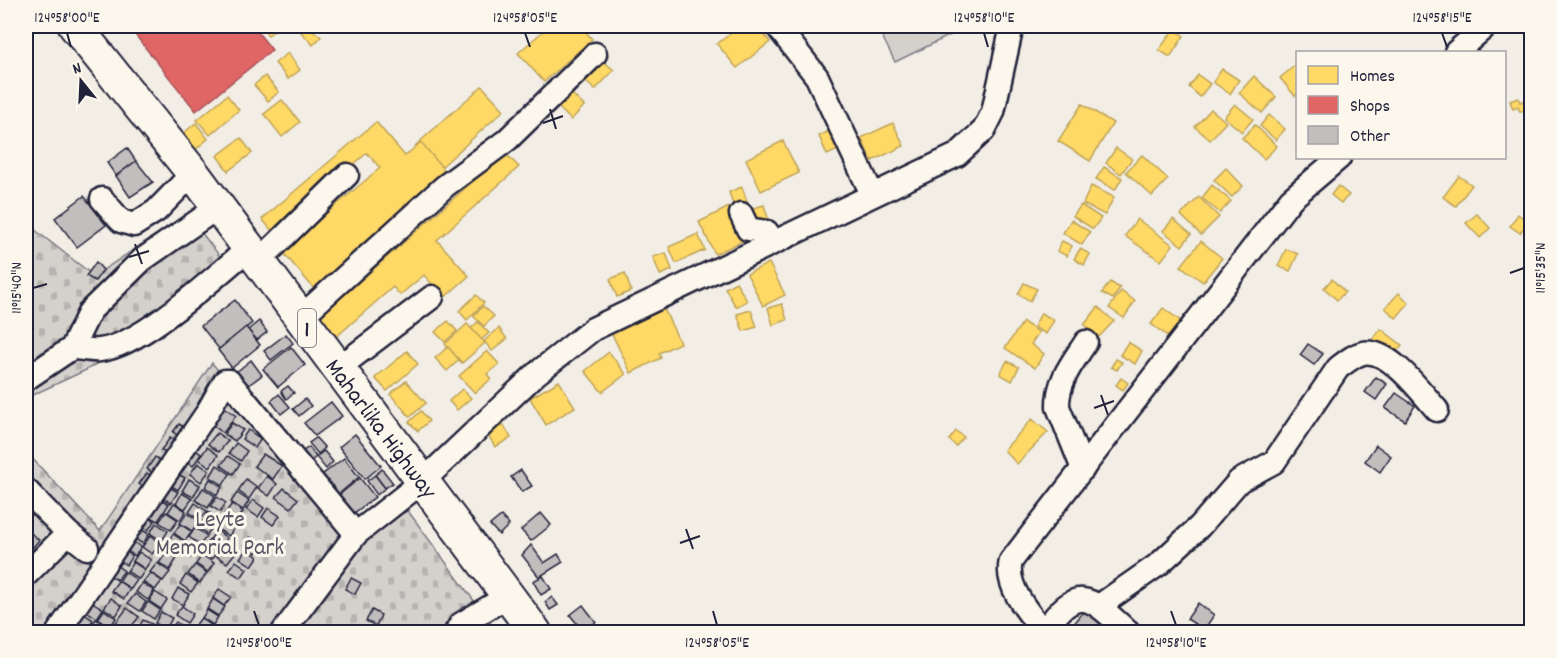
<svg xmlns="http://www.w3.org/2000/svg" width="1557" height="658" viewBox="0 0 1557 658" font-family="Dekko,sans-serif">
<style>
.green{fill:#d4d1cc;stroke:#7b7a84;stroke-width:1.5}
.cemetery{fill:url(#cemetery-stones);stroke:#7b7a84;stroke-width:1.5}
.homes{fill:#ffd966;stroke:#bda259;stroke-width:1.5}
.shops{fill:#e06666;stroke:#a75259;stroke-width:1.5}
.building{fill:#c2bebe;stroke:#22223b;stroke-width:1.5}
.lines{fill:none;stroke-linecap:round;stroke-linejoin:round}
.minor-casing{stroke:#22223b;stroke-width:27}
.highway-casing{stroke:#22223b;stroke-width:36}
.minor{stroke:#fbf7ec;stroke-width:22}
.highway{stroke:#fbf7ec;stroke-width:32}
.ticks{fill:none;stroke:#22223b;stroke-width:2}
.labels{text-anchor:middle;stroke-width:6;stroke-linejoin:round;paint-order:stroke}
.shield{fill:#fbf7ec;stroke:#636270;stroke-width:1.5}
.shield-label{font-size:22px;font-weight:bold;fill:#22223b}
.street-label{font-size:24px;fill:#22223b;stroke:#fbf7ec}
.park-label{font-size:24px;fill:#575766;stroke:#fbf7ec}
.neatline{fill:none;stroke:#22223b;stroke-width:2}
.ticks-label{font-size:15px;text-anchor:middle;fill:#22223b}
</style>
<defs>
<pattern id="cemetery-stones" width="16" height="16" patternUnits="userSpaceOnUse" patternTransform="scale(1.5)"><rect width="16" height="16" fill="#d4d1cc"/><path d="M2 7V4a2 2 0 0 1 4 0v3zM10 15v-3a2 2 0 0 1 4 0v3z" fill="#b6b3b0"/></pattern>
</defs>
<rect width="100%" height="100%" fill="#f2eee5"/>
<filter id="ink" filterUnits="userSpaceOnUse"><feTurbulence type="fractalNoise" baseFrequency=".0167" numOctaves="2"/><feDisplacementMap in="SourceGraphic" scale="12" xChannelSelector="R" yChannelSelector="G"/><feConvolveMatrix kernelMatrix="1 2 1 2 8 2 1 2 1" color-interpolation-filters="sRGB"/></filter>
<g filter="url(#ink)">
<path class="green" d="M877,26H969L895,62Z"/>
<g class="cemetery">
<path d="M187,214L232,272L120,350L86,370L26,398V223L94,276Z"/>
<path d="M212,363L347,528L353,532L408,511L497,632H26V452L100,531Z"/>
</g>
<g class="homes">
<path d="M261,26H281L268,35Z"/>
<path d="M308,26L321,37L313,45L301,32Z"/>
<path d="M549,26H581L592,39L544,82L518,53Z"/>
<path d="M740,26H757L770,42L737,68L717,44Z"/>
<path d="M1174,29L1184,36L1170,57L1159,50Z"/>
<path d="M288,53L300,70L288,79L275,63Z"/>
<path d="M602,60L614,70L595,90L584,80Z"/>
<path d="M1298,63V94L1295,96L1280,78Z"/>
<path d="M1222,69L1239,80L1230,94L1213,82Z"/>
<path d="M1198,75L1210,84L1200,97L1189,87Z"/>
<path d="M265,76L279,92L268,101L254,85Z"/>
<path d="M1254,76L1276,97L1262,113L1239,93Z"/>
<path d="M482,86L504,110L439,169L416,145Z"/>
<path d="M572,94L584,106L571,120L559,108Z"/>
<path d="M227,95L239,110L210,135L197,120Z"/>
<path d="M1518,98L1520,102L1526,100L1529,108L1520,112L1518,107L1513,109L1510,101Z"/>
<path d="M282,100L300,122L282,137L264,114Z"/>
<path d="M1082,104L1113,123L1090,161L1058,141Z"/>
<path d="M1235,104L1253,119L1242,132L1224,117Z"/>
<path d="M1211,109L1226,122L1210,140L1195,127Z"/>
<path d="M1269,115L1285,129L1276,140L1260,126Z"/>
<path d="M376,122L405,156L421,142L450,177L316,291L282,251L380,168L367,153L273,232L262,219Z"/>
<path d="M196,123L208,139L194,151L181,135Z"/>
<path d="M893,123L904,146L872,161L861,138Z"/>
<path d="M1255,125L1277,146L1264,159L1242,138Z"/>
<path d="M829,131L838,150L827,155L819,136Z"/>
<path d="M241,138L252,153L228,171L217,156Z"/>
<path d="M783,141L799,173L761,191L746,159Z"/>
<path d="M1116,148L1132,159L1121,174L1106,163Z"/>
<path d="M505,153L519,167L437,240L469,276L444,298L424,275L400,295L393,287L336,337L318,318Z"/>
<path d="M1142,155L1168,179L1152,196L1126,172Z"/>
<path d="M1104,167L1122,178L1115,190L1096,179Z"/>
<path d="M1226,168L1243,186L1232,197L1214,180Z"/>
<path d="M1459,176L1472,185L1456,206L1443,197Z"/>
<path d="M1212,185L1231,201L1220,213L1202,198Z"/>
<path d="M1091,186L1114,197L1105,215L1083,204Z"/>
<path d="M1338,186L1349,195L1341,203L1331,195Z"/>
<path d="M742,187L748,204L734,208L729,192Z"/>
<path d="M1199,197L1219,217L1201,235L1181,215Z"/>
<path d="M764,205L769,221L755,225L750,209Z"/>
<path d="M1081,205L1101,218L1093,229L1073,216Z"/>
<path d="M729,207L745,240L715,254L699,222Z"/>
<path d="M1477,214L1490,228L1480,238L1466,223Z"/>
<path d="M1518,214L1528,222L1520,233L1510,226Z"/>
<path d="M1137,219L1173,245L1161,261L1125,236Z"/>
<path d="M1173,219L1191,234L1182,246L1163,231Z"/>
<path d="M1071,220L1090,232L1082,245L1063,233Z"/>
<path d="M698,234L705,250L676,263L669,247Z"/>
<path d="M1062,241L1072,246L1067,256L1057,251Z"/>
<path d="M1201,241L1222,258L1203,282L1181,266Z"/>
<path d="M1080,249L1090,254L1084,265L1074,259Z"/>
<path d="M1286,249L1298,254L1290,271L1278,266Z"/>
<path d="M666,253L672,270L660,275L653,257Z"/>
<path d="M769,263L785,295L763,306L747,274Z"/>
<path d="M625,273L631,291L617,297L610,279Z"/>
<path d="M1332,279L1345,292L1337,300L1324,288Z"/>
<path d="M736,282L747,301L736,307L725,288Z"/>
<path d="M1110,282L1120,288L1113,299L1102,293Z"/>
<path d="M1024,283L1037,289L1030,301L1018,294Z"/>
<path d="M1121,291L1135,301L1124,318L1109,308Z"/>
<path d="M1399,293L1409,303L1396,318L1385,308Z"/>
<path d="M476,295L484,303L467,320L459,311Z"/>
<path d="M782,304L787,320L773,325L768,308Z"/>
<path d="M483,306L494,316L484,326L473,316Z"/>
<path d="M1098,307L1114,321L1098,338L1084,325Z"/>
<path d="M1163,308L1185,324L1173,340L1151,324Z"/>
<path d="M664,309L680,343L659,353L661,358L631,373L612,334Z"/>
<path d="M751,310L757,327L743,331L737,314Z"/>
<path d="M1041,313L1054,320L1046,334L1034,327Z"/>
<path d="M448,321L457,331L445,342L435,332Z"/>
<path d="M478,322L489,333L481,340L471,328Z"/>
<path d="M1023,322L1039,332L1031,344L1044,354L1035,368L1005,348Z"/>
<path d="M467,324L485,343L462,363L445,344Z"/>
<path d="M499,328L507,339L492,351L484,341Z"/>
<path d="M1381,329L1402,345L1393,357L1372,340Z"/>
<path d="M1128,342L1142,351L1135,364L1120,355Z"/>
<path d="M448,347L459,360L447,371L435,358Z"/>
<path d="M407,351L418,364L387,391L375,378Z"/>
<path d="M487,351L499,364L487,374L491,379L475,393L459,376Z"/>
<path d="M609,352L626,374L602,392L585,371Z"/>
<path d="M1116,359L1122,362L1117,370L1111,367Z"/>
<path d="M1007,361L1019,367L1012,381L1000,374Z"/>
<path d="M1121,378L1128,383L1123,390L1116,385Z"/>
<path d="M406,381L426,403L410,417L390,394Z"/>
<path d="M559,381L575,407L546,425L530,398Z"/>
<path d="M462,389L471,398L457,410L449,401Z"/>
<path d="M421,411L429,421L418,431L409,422Z"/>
<path d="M1032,419L1048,432L1017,464L1004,450Z"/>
<path d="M501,420L511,438L495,447L485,429Z"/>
<path d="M956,431L964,437L956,446L949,440Z"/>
</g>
<path class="shops" d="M128,26H253L272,50L196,111Z"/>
<g class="building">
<path d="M127,148L136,161L116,176L107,163Z"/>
<path d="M136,161L153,182L130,197L116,176Z"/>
<path d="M84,196L106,225L77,247L55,218Z"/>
<path d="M96,262L103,270L95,281L86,276Z"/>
<path d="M235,300L252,323L219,349L201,326Z"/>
<path d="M259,321L267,332L257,340L248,330Z"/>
<path d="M246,327L260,345L232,368L218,350Z"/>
<path d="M286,334L293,343L271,360L264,351Z"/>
<path d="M1308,344L1323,354L1314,365L1300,355Z"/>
<path d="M291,347L305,365L278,387L263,369Z"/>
<path d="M251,360L262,375L246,387L235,373Z"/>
<path d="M1376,377L1387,384L1376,400L1365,392Z"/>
<path d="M288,386L294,393L286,399L281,391Z"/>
<path d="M1396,393L1415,406L1405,421L1385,408Z"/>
<path d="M279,394L290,407L281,414L271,401Z"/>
<path d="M305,399L311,406L299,416L293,409Z"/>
<path d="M331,402L342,416L315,436L304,423Z"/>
<path d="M220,404L236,416L223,433L207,421Z"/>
<path d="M232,423L243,430L235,441L224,434Z"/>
<path d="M179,424L192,432L186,441L173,432Z"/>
<path d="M248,430L261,439L255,448L242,439Z"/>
<path d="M217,433L228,441L219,452L208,444Z"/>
<path d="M355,434L381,466L365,479L339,447Z"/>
<path d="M170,438L181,445L173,458L161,450Z"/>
<path d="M316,438L325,448L318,454L309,443Z"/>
<path d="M236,443L247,451L241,461L229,453Z"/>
<path d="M1376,445L1391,456L1380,472L1365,461Z"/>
<path d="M190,446L201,454L193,466L182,458Z"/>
<path d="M207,447L218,455L210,467L199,459Z"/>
<path d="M309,447L316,457L308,464L299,454Z"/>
<path d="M324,451L333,462L326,469L316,457Z"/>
<path d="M263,454L282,466L273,479L254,466Z"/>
<path d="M228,456L240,464L233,474L221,465Z"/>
<path d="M155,457L167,465L159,477L147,469Z"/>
<path d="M344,458L359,477L334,498L318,478Z"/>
<path d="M198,463L209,471L201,482L190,474Z"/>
<path d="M217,465L230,474L223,485L210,477Z"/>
<path d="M382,469L393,483L385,488L375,475Z"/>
<path d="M172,470L185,478L178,490L165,482Z"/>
<path d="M521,470L532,486L522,492L511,477Z"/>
<path d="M147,473L159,481L152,492L139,484Z"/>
<path d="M375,475L385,488L377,495L367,481Z"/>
<path d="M267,476L277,484L269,496L258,488Z"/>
<path d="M360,478L375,497L349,517L334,499Z"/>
<path d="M189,479L200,485L193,497L182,491Z"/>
<path d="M210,479L222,487L217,495L205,487Z"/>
<path d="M246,479L257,487L249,499L238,491Z"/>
<path d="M164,484L178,492L171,503L158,495Z"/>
<path d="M203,488L215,496L208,508L195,500Z"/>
<path d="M284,488L298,499L291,508L276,497Z"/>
<path d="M182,493L192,499L185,509L176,504Z"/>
<path d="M237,493L249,501L243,510L231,502Z"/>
<path d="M154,495L169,504L158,521L143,512Z"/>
<path d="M217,497L226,503L220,512L211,506Z"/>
<path d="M253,500L264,508L258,517L246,509Z"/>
<path d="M174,503L186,511L180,520L168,512Z"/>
<path d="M195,503L207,511L200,520L189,512Z"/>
<path d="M232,504L243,512L237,521L225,513Z"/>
<path d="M268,508L280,516L273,525L262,517Z"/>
<path d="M166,512L178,520L171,530L159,522Z"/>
<path d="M208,512L218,519L213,525L204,519Z"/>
<path d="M143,513L155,521L148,530L136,522Z"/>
<path d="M187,513L199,521L192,531L180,523Z"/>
<path d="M541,513L551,525L531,541L521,530Z"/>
<path d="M501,516L509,525L499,535L490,525Z"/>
<path d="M224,519L235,527L229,536L217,529Z"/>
<path d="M202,521L212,528L207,534L198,527Z"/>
<path d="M156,523L168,531L162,541L150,533Z"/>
<path d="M180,524L192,532L185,541L174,533Z"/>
<path d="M135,526L149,534L143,544L130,536Z"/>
<path d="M195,528L207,536L200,545L189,537Z"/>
<path d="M27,530L39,540L29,552L26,549Z"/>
<path d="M216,530L227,538L221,547L210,540Z"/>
<path d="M173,534L185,542L178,552L166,544Z"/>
<path d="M151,535L161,544L152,554L142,547Z"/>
<path d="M250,537L262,544L256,553L244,545Z"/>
<path d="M129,539L141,547L135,556L123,548Z"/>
<path d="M209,540L220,548L212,559L201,551Z"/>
<path d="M187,544L196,549L190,558L181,552Z"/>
<path d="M225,544L236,552L227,563L216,556Z"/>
<path d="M531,545L544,563L558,554L563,562L539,577L522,555Z"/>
<path d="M121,548L132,556L126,565L114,557Z"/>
<path d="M247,549L258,557L252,566L240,558Z"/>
<path d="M139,552L151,560L145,569L133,561Z"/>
<path d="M167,552L177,558L170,570L159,563Z"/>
<path d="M202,555L214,563L208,572L196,564Z"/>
<path d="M236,561L247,569L241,578L229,570Z"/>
<path d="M112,562L124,571L117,580L105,572Z"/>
<path d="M133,562L145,570L139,579L127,571Z"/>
<path d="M157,563L170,572L163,581L150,572Z"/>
<path d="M195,565L207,573L200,583L188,574Z"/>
<path d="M125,572L137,580L131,589L119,581Z"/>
<path d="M150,573L162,581L155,590L143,582Z"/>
<path d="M186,575L198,583L191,592L180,584Z"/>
<path d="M543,576L551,589L541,595L533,581Z"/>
<path d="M351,578L361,583L355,594L345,589Z"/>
<path d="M118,581L130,589L124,599L111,591Z"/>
<path d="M142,583L154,591L148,600L136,592Z"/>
<path d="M178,588L189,594L183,605L172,599Z"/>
<path d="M219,589L231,597L224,606L213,598Z"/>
<path d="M155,592L167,600L161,609L149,601Z"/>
<path d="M135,594L146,602L140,611L128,603Z"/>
<path d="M552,597L558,605L550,610L545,602Z"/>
<path d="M111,598L122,606L116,616L104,608Z"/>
<path d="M213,599L225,607L218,616L207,609Z"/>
<path d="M91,601L103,609L97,618L85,610Z"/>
<path d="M148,602L160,610L154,619L142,611Z"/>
<path d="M1198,603L1214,615L1204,630L1187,619Z"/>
<path d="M583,605L596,622L583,631L570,615Z"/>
<path d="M182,606L193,614L187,623L175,615Z"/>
<path d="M127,608L139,617L127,632L115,624Z"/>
<path d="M1086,609L1114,632H1067Z"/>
<path d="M104,610L116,618L110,627L98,619Z"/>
<path d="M207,610L218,617L213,625L202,618Z"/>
<path d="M372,610L381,615L376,626L366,621Z"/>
<path d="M81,612L93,620L86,630L74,621Z"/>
<path d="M161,612L172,618L166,629L155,623Z"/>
<path d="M201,618L212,626L208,632H202L194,627Z"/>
<path d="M96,619L108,627L104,632H95L89,629Z"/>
<path d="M143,620L154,625L150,632L137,631Z"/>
<path d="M176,622L188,630L186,632L169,631Z"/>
</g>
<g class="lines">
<defs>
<g id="minor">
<path d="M777,26L817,77L872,194"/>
<path d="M1456,52L1486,26"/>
<path d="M102,199L121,221L134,225L156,211L193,173"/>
<path d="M741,214L748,229L767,232L772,242"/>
<path d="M258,262L347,175"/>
<path d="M300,318L445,186L507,140L595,54"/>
<path d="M72,348C81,348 91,351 100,350C143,345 214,277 248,249"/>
<path d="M337,369L432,297"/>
<path d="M26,379L72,348L90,311L142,260L218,207"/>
<path d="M1083,469L1058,407C1057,381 1073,362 1086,342"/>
<path d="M26,490L68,533L87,548"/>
<path d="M26,575L68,533"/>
<path d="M1099,606L1159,564L1200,526L1239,481L1274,462L1338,368C1346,362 1354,355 1363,353C1389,348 1421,392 1437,410"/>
<path d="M58,632L207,413L225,381H229L356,534"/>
<path d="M283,632L356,534L423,481L536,374L593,329L957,155L984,130L993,112L1012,26"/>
<path d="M456,632L461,624L508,596"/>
<path d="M1044,632C1030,615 1004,586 1011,561L1291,199L1339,158"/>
<path d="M1044,632C1078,581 1091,598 1128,632"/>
</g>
<path id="highway" d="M75,26L193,173L535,632"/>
</defs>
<use href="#minor" class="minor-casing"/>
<use href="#highway" class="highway-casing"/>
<use href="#minor" class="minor"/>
<use href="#highway" class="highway"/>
</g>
</g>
<path class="ticks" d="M67,33L71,47M525,33L530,47M984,33L988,47M1442,33L1447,47M550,109L556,129M543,123L563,116M135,244L142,264M129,257L149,251M1510,273L1524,268M33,288L47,284M1101,395L1108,415M1094,408L1114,401M686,529L693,549M680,543L700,536M254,611L259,625M713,611L717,625M1171,611L1176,625"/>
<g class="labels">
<rect class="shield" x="298" y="309" width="18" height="38" rx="4.5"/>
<g class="shield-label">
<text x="307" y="336">1</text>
</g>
<g class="street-label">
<text transform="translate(382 428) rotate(53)" y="8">Maharlika Highway</text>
</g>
<g class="park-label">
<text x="220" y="526">Leyte<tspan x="220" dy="28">Memorial Park</tspan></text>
</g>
</g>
<rect width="1557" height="658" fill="none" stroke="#fbf7ec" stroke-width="66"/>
<rect x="1296" y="51" width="210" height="108" fill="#fbf7ec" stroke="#a4a2a5" stroke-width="1.5"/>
<rect x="1308" y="66" width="30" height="18" fill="#ffd966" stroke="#a4a2a5" stroke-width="1.5"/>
<text x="1350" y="81" font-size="18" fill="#22223b">Homes</text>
<rect x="1308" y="96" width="30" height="18" fill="#e06666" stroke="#a4a2a5" stroke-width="1.5"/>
<text x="1350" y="111" font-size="18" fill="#22223b">Shops</text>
<rect x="1308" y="126" width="30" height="18" fill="#c2bebe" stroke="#a4a2a5" stroke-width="1.5"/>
<text x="1350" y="141" font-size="18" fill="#22223b">Other</text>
<g transform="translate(81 81) rotate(342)" stroke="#fbf7ec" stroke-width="4.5" paint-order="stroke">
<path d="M0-4.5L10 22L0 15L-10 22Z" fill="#22223b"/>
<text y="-9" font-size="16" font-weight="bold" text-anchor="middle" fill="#22223b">N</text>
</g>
<rect x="33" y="33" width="1491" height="592" class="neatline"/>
<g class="ticks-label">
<text x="67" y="22">124°58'00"E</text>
<text x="525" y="22">124°58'05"E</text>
<text x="984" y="22">124°58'10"E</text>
<text x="1442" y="22">124°58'15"E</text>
<text transform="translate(1540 268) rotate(-90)" y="5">11°15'35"N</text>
<text transform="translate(16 288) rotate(-90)" y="5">11°15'40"N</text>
<text x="259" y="647">124°58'00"E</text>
<text x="717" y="647">124°58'05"E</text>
<text x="1176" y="647">124°58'10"E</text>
</g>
</svg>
